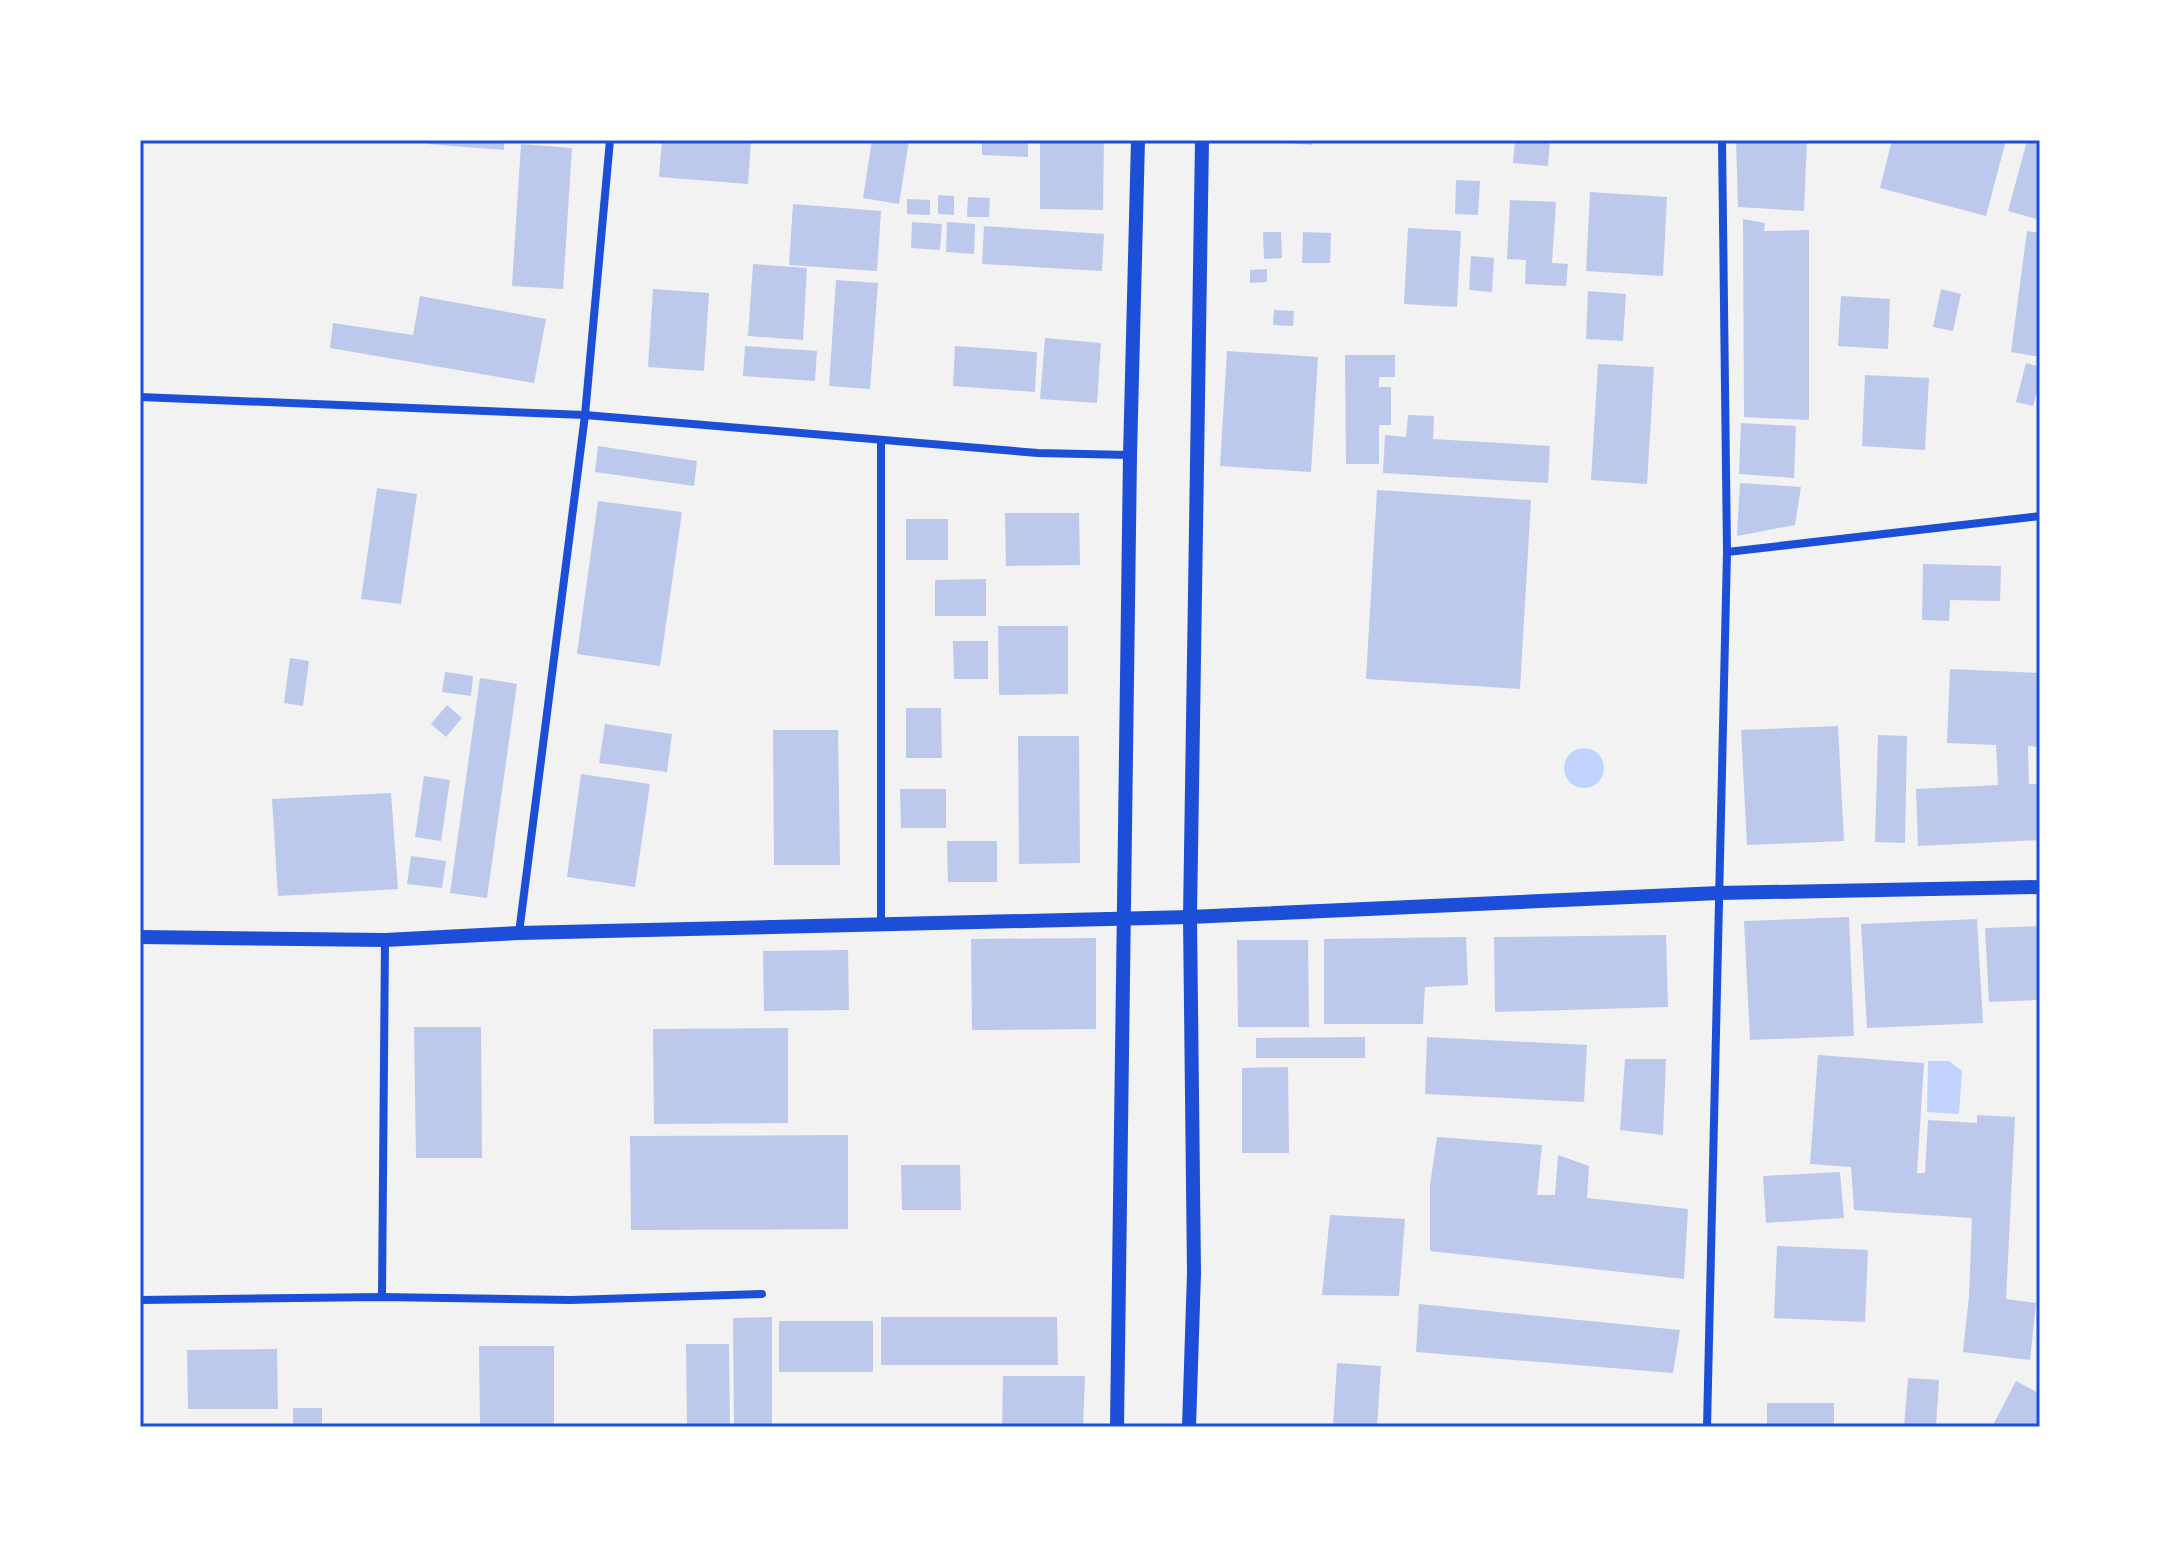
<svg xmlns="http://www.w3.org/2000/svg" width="2180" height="1567" viewBox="0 0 2180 1567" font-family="Helvetica,sans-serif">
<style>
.water{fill:#bfd3fe}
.building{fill:#bdc9ec}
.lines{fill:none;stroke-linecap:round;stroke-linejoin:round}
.minor{stroke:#1d4ed8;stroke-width:8}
.tertiary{stroke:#1d4ed8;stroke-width:14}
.neatline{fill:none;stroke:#1d4ed8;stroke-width:3}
</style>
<rect width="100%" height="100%" fill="#f2f2f2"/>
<g class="water">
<circle cx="1584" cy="768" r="20"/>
<path d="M1928,1061H1949L1962,1071L1959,1114L1927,1112Z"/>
</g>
<g class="building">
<path d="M428,140H504V150L427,144Z"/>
<path d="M662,140H751L748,184L659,177Z"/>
<path d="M872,140H909L899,204L863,198Z"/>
<path d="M982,140H1028V157L982,155Z"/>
<path d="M1040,140H1104L1103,210L1040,209Z"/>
<path d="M1273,140H1312V145L1273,142Z"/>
<path d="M1515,140L1550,142L1548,166L1513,163Z"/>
<path d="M1736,140H1807L1804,211L1738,207Z"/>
<path d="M1892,140H2006L1986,216L1880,188Z"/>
<path d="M2027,141L2040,145V220L2008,211Z"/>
<path d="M521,144L572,148L563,289L512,286Z"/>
<path d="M1456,180L1480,181L1478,215L1455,214Z"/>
<path d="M1590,192L1667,197L1663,276L1586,271Z"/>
<path d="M938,195L954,196V215L938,214Z"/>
<path d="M968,197L990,198L989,217H967Z"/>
<path d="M907,199L930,200V215L907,214Z"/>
<path d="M1510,200L1556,202L1552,263L1568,264L1566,286L1525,284L1526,260L1507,259Z"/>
<path d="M793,204L881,211L877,271L789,265Z"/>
<path d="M1743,219L1765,223L1764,231L1809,230V420L1744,417Z"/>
<path d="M912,222L942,224L940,250L911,248Z"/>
<path d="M947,222L975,224L974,254L946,252Z"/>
<path d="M984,226L1104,234L1102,271L982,264Z"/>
<path d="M1408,228L1461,231L1457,307L1404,304Z"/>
<path d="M2027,231L2040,233V357L2011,352Z"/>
<path d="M1263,232H1281L1282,258L1264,259Z"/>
<path d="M1303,232L1331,233L1330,263H1302Z"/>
<path d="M1471,256L1494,258L1492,292L1469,290Z"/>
<path d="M753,264L807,268L803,340L748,336Z"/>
<path d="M1267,269V282L1250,283V270Z"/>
<path d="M836,280L878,283L870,389L829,386Z"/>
<path d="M653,289L709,293L704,371L648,367Z"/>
<path d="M1941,289L1961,294L1953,331L1933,327Z"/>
<path d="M1588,291L1626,294L1623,341L1586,339Z"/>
<path d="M420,296L546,319L534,383L330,348L333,323L413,335Z"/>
<path d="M1841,296L1890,299L1888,349L1838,346Z"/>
<path d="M1274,310L1294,311L1293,326L1273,325Z"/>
<path d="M1045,338L1101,343L1097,403L1040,399Z"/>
<path d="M745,346L817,351L815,381L743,376Z"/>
<path d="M955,346L1037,352L1035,392L953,386Z"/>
<path d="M1227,351L1318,357L1311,472L1220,466Z"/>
<path d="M1345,355H1395V377H1379V387H1391V425H1379V464H1346Z"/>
<path d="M2026,363L2040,367V380L2033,406L2016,402Z"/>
<path d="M1598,364L1654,367L1647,484L1591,480Z"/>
<path d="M1865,375L1929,378L1925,450L1862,446Z"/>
<path d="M1408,415L1434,416L1433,439L1550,446L1548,483L1383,473L1385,435L1406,437Z"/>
<path d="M1741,423L1796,426L1794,478L1739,474Z"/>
<path d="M598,446L697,461L694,486L595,472Z"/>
<path d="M1740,483L1801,487L1795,525L1737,536Z"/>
<path d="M377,488L417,494L401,604L361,599Z"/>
<path d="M1377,490L1531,500L1520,689L1366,679Z"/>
<path d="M598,501L682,512L660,666L577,654Z"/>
<path d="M1005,513H1079L1080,565L1006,566Z"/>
<rect x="906" y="519" width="42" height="41"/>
<path d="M1923,564L2001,566L2000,601L1950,600L1949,621L1922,620Z"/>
<path d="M986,579V616H935V580Z"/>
<path d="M998,626H1068V694L999,695Z"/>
<path d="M953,641H988V679H954Z"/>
<path d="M290,658L309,661L303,706L284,703Z"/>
<path d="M1950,669L2040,673V747L2028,746L2029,784H2040V840L1918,846L1916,789L1998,785L1996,745L1947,743Z"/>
<path d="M445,672L473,676L471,696L442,692Z"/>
<path d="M480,678L517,684L487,898L450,893Z"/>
<path d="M447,705L462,718L446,737L431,724Z"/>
<path d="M906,708H941L942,758H906Z"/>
<path d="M605,724L672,734L667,772L599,763Z"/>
<path d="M1838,726L1844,841L1747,845L1741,730Z"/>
<path d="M773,730H838L840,865H774Z"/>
<path d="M1878,735L1907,736L1905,843L1875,842Z"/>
<path d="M1018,736H1079L1080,863L1019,864Z"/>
<path d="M581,774L650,784L635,887L567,877Z"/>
<path d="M424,776L450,780L441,841L415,837Z"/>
<path d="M900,789H946V828H901Z"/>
<path d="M391,793L398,889L278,896L272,799Z"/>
<path d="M947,841H997V882H948Z"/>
<path d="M411,856L446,861L442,888L407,884Z"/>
<path d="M1849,917L1854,1036L1750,1040L1744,921Z"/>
<path d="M1977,919L1983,1023L1867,1028L1861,924Z"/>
<path d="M2040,926V1000L1989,1002L1985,928Z"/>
<path d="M1666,935L1668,1007L1495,1012L1494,937Z"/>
<path d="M1466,937L1468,985L1425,987L1423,1024H1324V939Z"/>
<path d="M1096,938V1029L972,1030L971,939Z"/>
<path d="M1237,940H1308L1309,1027H1238Z"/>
<path d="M848,950L849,1010L764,1011L763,951Z"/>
<path d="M414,1027H481L482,1158H416Z"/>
<path d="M788,1028V1123L654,1124L653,1029Z"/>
<path d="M1365,1037V1058H1256V1038Z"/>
<path d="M1427,1037L1587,1045L1584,1102L1425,1094Z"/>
<path d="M1818,1055L1924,1063L1917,1173H1925L1928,1120L1977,1123V1115L2015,1117L2006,1299L2036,1303L2030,1360L1963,1352L1969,1296L1972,1218L1854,1210L1851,1167L1810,1164Z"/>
<path d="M1625,1059H1666L1663,1135L1620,1130Z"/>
<path d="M1288,1067L1289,1153H1242V1068Z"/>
<path d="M848,1135V1229L631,1230L630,1136Z"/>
<path d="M1437,1137L1542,1145L1537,1195H1555L1558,1155L1589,1166L1587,1198L1688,1209L1684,1279L1430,1251V1185Z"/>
<path d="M901,1165H960L961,1210H902Z"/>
<path d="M1840,1172L1844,1218L1766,1223L1763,1176Z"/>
<path d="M1330,1215L1405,1219L1399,1296L1322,1295Z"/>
<path d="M1777,1246L1868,1250L1865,1322L1774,1318Z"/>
<path d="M1419,1304L1680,1330L1673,1373L1416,1352Z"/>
<path d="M772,1317V1427H734L733,1318Z"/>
<path d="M881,1317H1057L1058,1365H881Z"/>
<rect x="779" y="1321" width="94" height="51"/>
<path d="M686,1344H729L730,1427H687Z"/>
<path d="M479,1346H554V1427H480Z"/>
<path d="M277,1349L278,1409H188L187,1350Z"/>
<path d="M1337,1363L1381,1366L1377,1427H1333Z"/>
<path d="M1003,1376H1085L1083,1427H1002Z"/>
<path d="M1908,1378L1939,1380L1936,1427H1904Z"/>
<path d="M2016,1381L2040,1394V1427H1992Z"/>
<rect x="1767" y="1403" width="67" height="24"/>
<rect x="293" y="1408" width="29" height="19"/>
</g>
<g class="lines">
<g class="minor">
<path d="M140,397L585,415L1038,453L1130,455"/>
<path d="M881,441V925"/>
<path d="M1727,552L2040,516"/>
<path d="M519,933L585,415L610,140"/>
<path d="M382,1297L385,940"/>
<path d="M140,1300L382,1297L571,1300L762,1294"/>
<path d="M1707,1427L1727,552L1722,140"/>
</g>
<g class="tertiary">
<path d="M140,937L385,940L519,933L1190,917L1719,893L2040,887"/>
<path d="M1117,1427L1130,455L1138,140"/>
<path d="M1189,1427L1194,1273L1190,917L1202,140"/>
</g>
</g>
<rect width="2180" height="1567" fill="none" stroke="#ffffff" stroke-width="284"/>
<rect x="142" y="142" width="1896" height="1283" class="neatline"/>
</svg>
